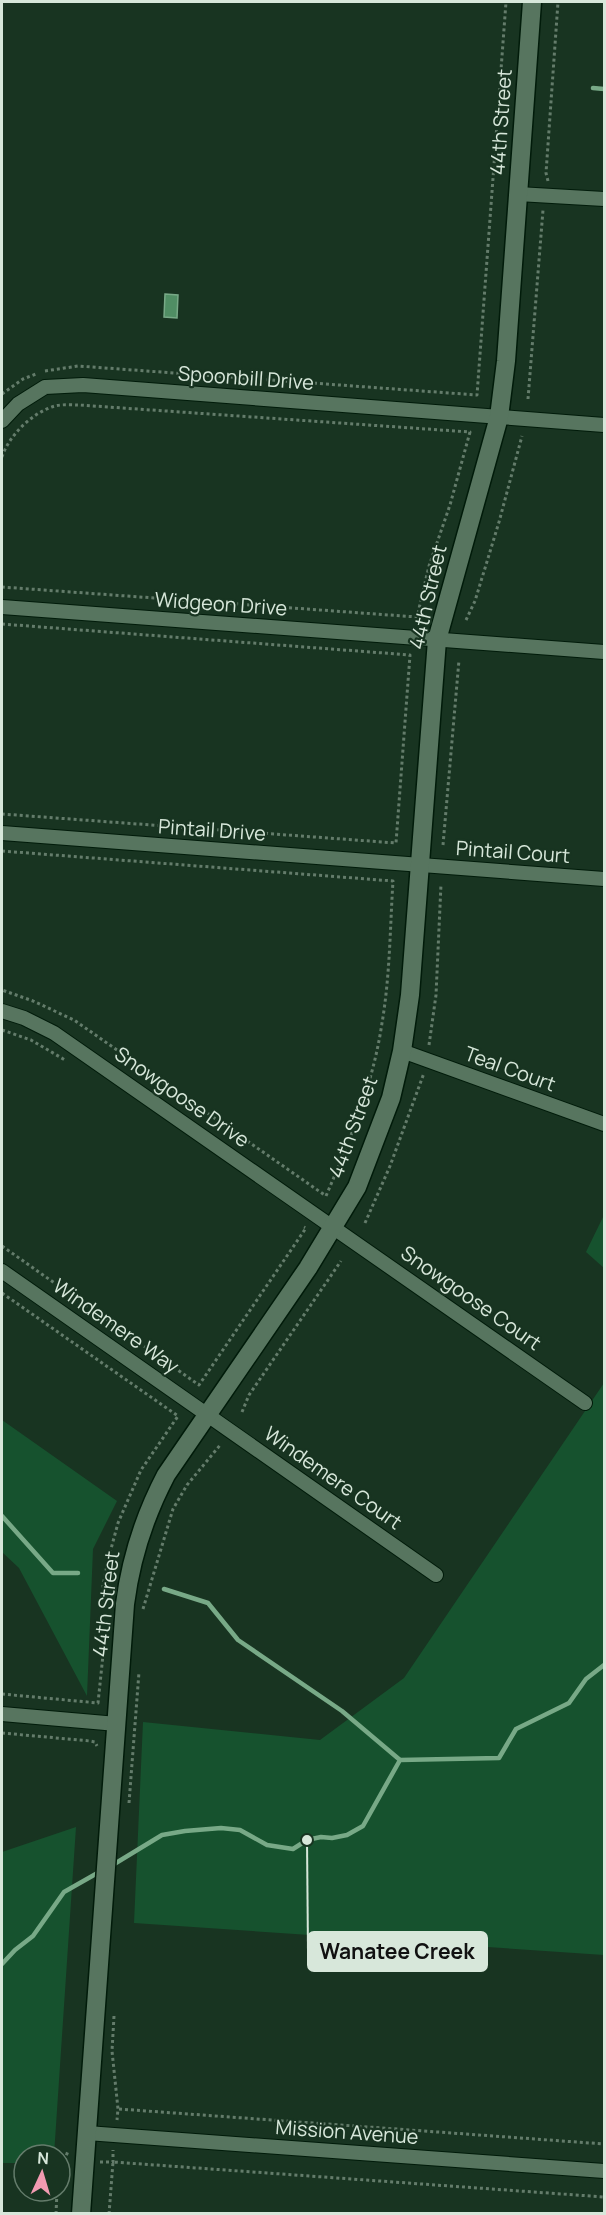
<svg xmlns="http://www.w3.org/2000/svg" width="606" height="2215" viewBox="0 0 606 2215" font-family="Manrope,sans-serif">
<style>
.green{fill:#16522e}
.water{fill:#508e64;stroke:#78a987;stroke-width:1.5}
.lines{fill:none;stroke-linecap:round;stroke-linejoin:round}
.stream{stroke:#78a987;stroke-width:4.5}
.minor-casing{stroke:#011b0a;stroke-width:16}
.tertiary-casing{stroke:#011b0a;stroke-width:21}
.path{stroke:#647c6b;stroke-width:3;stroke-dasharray:3 3;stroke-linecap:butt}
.minor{stroke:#57755f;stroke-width:14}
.tertiary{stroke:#57755f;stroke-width:18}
.labels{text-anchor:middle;stroke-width:4.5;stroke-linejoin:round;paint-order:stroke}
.street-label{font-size:20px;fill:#d7e7da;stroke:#183421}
.leader{fill:none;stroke:#d7e7da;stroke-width:2}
.callout-dot{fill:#d7e7da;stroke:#183421;stroke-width:2}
.callout{fill:#d7e7da;stroke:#d7e7da;stroke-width:2}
.callout-label{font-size:21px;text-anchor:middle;font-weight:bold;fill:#111}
</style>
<rect width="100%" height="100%" fill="#183421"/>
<g class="green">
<path d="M604,1215V1268L586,1252Z"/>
<path d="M604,1383V1955L134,1923L143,1722L320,1740L404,1678Z"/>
<path d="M2,1420L117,1501L93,1549L87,1696L19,1568L2,1552Z"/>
<path d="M76,1827L54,2155H24V2163H2V1852Z"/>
</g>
<path class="water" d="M165,294L178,295L177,318L164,317Z"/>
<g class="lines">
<g class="stream">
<path d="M593,88L604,89"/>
<path d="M2,1516L53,1573H78"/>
<path d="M164,1589L208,1603L238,1640L342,1711L400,1760"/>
<path d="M111,1866L162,1835L185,1831L221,1828L240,1830L267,1845L293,1849L307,1840L321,1837L332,1838L347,1835L363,1826L400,1760L499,1758L516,1729L569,1703L586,1679L604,1665"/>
<path d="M2,1964L15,1950L33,1936L64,1892L101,1871"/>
</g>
<defs>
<g id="minor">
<path d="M518,194L604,199"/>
<path d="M2,421L18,404L45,387L83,385L604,425"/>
<path d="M2,607L604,652"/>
<path d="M2,833L604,879"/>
<path d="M2,1011L24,1018L54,1033L585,1403"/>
<path d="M402,1051L604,1124"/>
<path d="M2,1271L436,1575"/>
<path d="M2,1714L117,1724"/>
<path d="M87,2133L604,2171"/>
</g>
<path id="tertiary" d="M81,2214L125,1604C131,1557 144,1517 166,1475L308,1268L357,1187L391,1098L402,1051L410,995L437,640L499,417L506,361L532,2"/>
</defs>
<use href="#minor" class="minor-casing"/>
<use href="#tertiary" class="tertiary-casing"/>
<g class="path">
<path d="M548,181L546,173L558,2"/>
<path d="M45,371L78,366L477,395L506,2"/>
<path d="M2,394L23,379L36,374"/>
<path d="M528,399L543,210"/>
<path d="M2,457C9,435 33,412 55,406C63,404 72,405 79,405L470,432L450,505L429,566L417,617L2,587"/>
<path d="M466,620L475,601L499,522L522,436"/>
<path d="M2,624L410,655L396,843L2,814"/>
<path d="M443,845L459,660"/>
<path d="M2,851L393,881C390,928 390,976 382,1023C373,1084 350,1140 326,1196L74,1020L33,1001L2,990"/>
<path d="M2,1030L31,1040L65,1060"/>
<path d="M429,1045L436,995L441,884"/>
<path d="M365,1223L390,1166L424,1073"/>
<path d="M2,1246L199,1385L306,1228L304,1227"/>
<path d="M2,1293L178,1416L141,1470L118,1523L108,1560L103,1586L107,1603"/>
<path d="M242,1412L249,1395L341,1261"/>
<path d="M143,1609L173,1509L187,1485L221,1444"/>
<path d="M2,1694L98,1703L103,1655"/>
<path d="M2,1733L90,1741L95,1742L97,1746"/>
<path d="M129,1803L139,1672"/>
<path d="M114,2016L112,2051L118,2109L117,2120"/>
<path d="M119,2109L604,2144"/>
<path d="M100,2162H113V2150"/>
<path d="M60,2172L68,2151"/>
<path d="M56,2214L57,2191"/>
<path d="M109,2214L113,2162L604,2197"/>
</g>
<use href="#minor" class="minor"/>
<use href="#tertiary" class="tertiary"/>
</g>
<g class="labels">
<g class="street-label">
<text transform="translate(501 122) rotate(-86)" y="7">44th Street</text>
<text transform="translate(246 378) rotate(4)" y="7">Spoonbill Drive</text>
<text transform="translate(428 597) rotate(-77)" y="7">44th Street</text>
<text transform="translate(221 604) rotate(4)" y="7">Widgeon Drive</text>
<text transform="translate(212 830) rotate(4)" y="7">Pintail Drive</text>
<text transform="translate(513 852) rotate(4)" y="7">Pintail Court</text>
<text transform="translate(510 1069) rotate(20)" y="7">Teal Court</text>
<text transform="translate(182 1097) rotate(35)" y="7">Snowgoose Drive</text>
<text transform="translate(353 1127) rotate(-70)" y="7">44th Street</text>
<text transform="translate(471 1298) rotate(35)" y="7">Snowgoose Court</text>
<text transform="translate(116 1326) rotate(35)" y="7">Windemere Way</text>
<text transform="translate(333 1478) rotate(35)" y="7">Windemere Court</text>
<text transform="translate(106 1604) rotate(-83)" y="7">44th Street</text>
<text transform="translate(347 2132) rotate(4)" y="7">Mission Avenue</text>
</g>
</g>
<path class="leader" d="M307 1840L308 1952"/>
<circle class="callout-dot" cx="307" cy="1840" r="6"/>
<rect class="callout" x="308" y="1932" width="179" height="39" rx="6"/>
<g class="callout-label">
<text x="397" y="1959">Wanatee Creek</text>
</g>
<rect width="606" height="2215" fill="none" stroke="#d7e7da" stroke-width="6"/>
<g transform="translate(42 2173) rotate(4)"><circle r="28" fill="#183421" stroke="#647c6b" stroke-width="1.5"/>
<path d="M0-4.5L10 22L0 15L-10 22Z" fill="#f19ab1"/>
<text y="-9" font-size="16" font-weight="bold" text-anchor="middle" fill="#d7e7da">N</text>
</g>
</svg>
